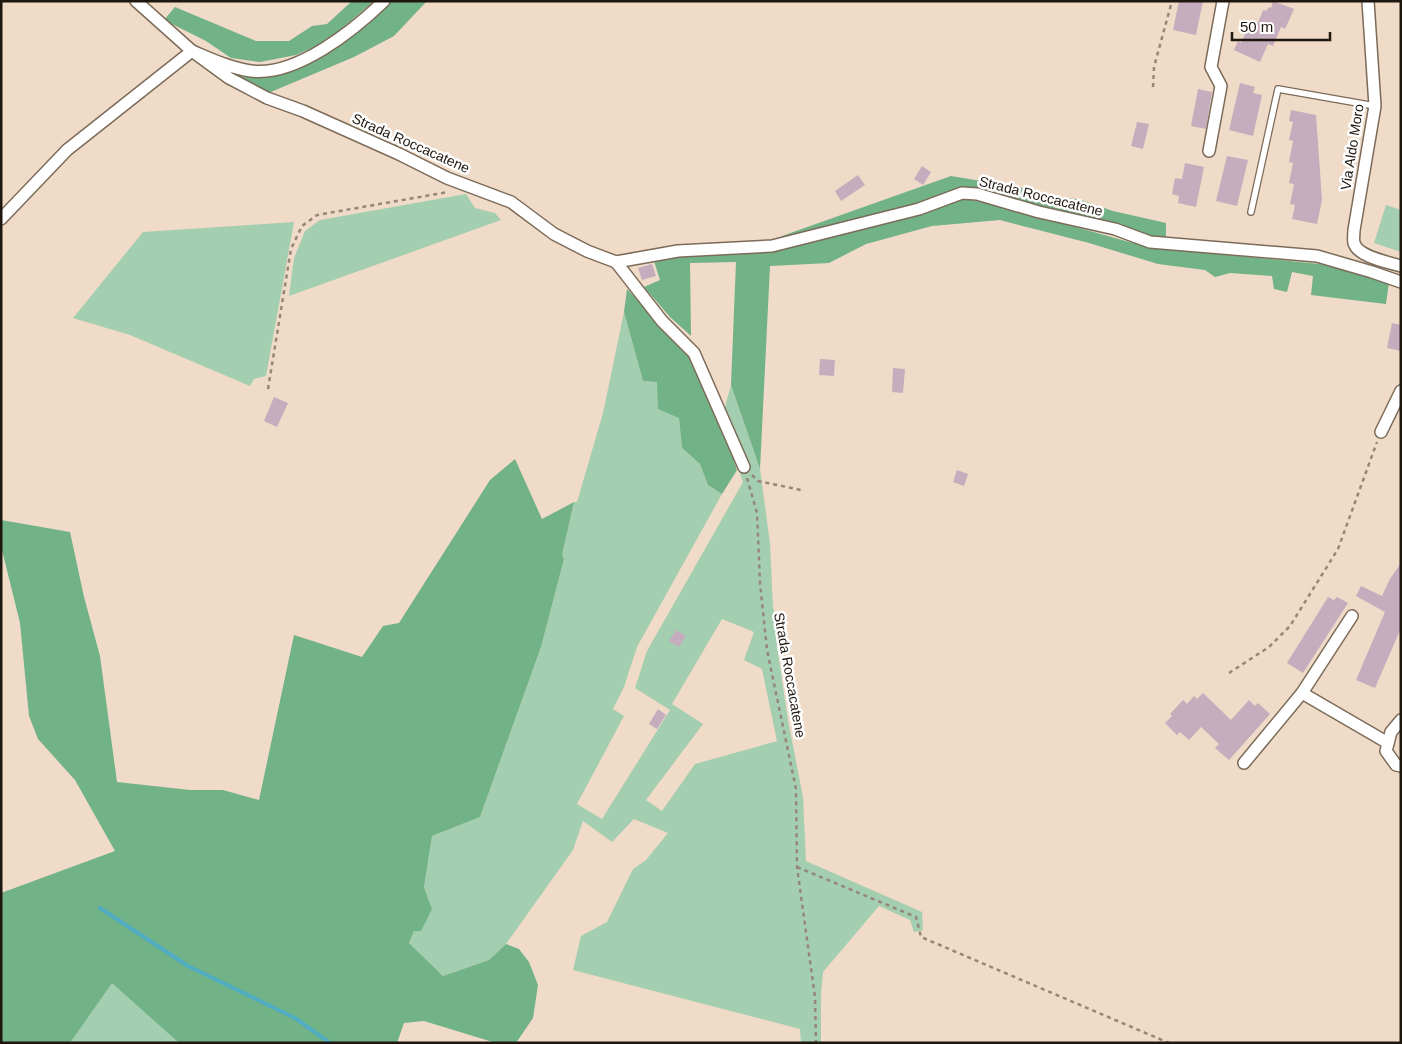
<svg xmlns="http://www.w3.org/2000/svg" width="1402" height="1044" viewBox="0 0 1402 1044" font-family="Arial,sans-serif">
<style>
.green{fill:#a4ceb0;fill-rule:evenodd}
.forest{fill:#71b287}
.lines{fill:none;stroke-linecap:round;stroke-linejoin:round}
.stream{stroke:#51adc2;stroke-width:4}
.building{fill:#c5adbd}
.lane-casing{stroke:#7c6b59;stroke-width:8}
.street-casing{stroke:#7c6b59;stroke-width:14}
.path{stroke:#958678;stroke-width:2.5;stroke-dasharray:4 4;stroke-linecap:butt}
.lane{stroke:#fff;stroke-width:5.5}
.street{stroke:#fff;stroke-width:11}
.labels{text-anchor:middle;stroke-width:5;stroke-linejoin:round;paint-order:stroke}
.street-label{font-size:14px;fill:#1e1710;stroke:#fff}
</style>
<rect width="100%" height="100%" fill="#efdbc7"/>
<g class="green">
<path d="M466,194L475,208L495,213L501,220L289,296L294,258L305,231L320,220Z"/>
<path d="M1386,205L1401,210V252L1374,243Z"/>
<path d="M294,222L266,376L254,379L250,386L130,335L73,318L143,232Z"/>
<path d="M624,312L643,381L657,382L679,418L682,448L700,464L708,485L722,494L637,647L624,687L613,709L624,716L577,804L602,819L670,710L635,688L647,651L743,482L721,422L731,385L760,469L770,543L773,608L779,626L777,646L788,720L803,797L806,861L922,912L923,930L914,932L910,920L879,906L823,972L821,995V1043H801L800,1029L573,970L581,936L607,922L633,869L646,860L668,833L634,819L612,842L583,821L573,850L506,944L489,960L443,976L409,943L414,931L432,909L424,887L432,836L480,817L541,647L564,559L562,555L574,502H577L603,413ZM722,619L754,632L744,660L762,669L777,741L695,764L662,811L646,800L703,724L672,704Z"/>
<path d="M112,982L179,1043H70Z"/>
</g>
<g class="forest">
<path d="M352,1H374L327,41L296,55L260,62L231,58L206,41L164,20L175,7L256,41H289L312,26L327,24Z"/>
<path d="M391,1H427L394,36L354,57L266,94L232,75L227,68L251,76L327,52L363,28Z"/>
<path d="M951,176L1030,189L1057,198L1078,199L1113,211L1166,223V240L979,191L917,204L776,242L782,236Z"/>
<path d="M962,198L1008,208L1147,247L1320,264L1362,273L1389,282L1386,304L1311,295L1313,276L1292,272L1287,292L1274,289L1272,276L1230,273L1215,277L1205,270L1158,264L1089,243L1000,220L932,226L866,244L829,263L770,266L760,469L731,385L736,262L690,263L691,336L670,317L644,287L660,280L654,261L691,255L772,248Z"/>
<path d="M627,289L689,355L721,422L737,470L722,494L708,485L700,464L682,448L679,418L658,409L657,382L643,381L624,312Z"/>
<path d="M515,459L542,519L574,502L562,555L564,559L541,647L480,817L432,836L424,887L432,909L421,931H414L409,943L443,976L489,960L506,944L519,949L529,962L538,985L533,1018L516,1043H496L424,1021L404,1023L397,1043H179L112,983L70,1043H1V893L115,851L75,780L38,739L29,716L20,623L1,546V520L70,532L84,597L100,656L117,782L190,790H223L259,800L294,635L362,657L383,626L399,623L490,480Z"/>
</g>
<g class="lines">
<path class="stream" d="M100,908L188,966L295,1018L330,1043"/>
</g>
<g class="building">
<path d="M1179,1H1203L1196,35L1173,30Z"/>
<path d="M1273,1L1294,9L1285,29L1281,27L1273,46L1268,44L1260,62L1234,50L1238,41L1241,43L1249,25L1253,27L1255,22L1258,23L1263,10L1266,11L1269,7L1271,8Z"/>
<path d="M1240,83L1255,87L1253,93L1262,95L1253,136L1229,130Z"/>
<path d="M1198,89L1212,92L1206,129L1191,126Z"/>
<path d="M1291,110L1316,115L1322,200L1317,224L1292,219L1295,205L1290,204L1294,184L1289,183L1293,163L1289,162L1293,141L1289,140L1293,122L1289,121Z"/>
<path d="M1137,122L1149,124L1143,149L1131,146Z"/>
<path d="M1227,156L1248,160L1237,206L1216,201Z"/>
<path d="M1185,163L1204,167L1196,207L1178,203L1179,196L1172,194L1175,178L1182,179Z"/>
<path d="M922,166L931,172L923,185L914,179Z"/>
<path d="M858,175L865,185L841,201L835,191Z"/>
<path d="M652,264L656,276L642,280L638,268Z"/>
<path d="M1392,323L1401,325V351L1387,348Z"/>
<path d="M820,359L835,360L834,376L819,375Z"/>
<path d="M893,368L905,369L903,393L892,392Z"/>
<path d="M274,397L288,403L277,427L264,421Z"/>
<path d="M957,470L968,474L964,486L953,482Z"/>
<path d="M1401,563V628L1375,688L1356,680L1385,612L1356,596L1361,586L1382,596L1390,579Z"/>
<path d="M1328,597L1334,600L1337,597L1348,603L1303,673L1287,663Z"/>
<path d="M676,630L686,636L679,647L669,641Z"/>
<path d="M1203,693L1231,720L1249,700L1255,706L1258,703L1270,714L1229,760L1215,748L1219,744L1201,727L1189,740L1180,732L1177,735L1165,723L1172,716L1170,714L1183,700L1187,704L1194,696L1197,699Z"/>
<path d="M658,709L666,715L657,729L649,724Z"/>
</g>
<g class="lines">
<defs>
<path id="lane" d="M1251,212L1278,89L1375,106"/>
<g id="street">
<path d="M136,1L192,51L229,78L267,98L303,111L399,154L447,178L511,202L554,234L587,251L616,262L678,251L772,246L919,209L962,193L977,194L1039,212L1115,229L1150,242L1317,256L1372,272L1401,282"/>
<path d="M1368,1L1375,106L1354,230C1354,234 1353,239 1354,243C1358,257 1388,262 1401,266"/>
<path d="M1209,151L1221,86L1211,67L1223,1"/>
<path d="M1,219L67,150L192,51C211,59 230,68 251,71C296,77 354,30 384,1"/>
<path d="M616,262L662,321L694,353L744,467"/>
<path d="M1381,432L1401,391"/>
<path d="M1302,693L1388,743"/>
<path d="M1401,720L1391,732L1386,751L1396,765L1401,766"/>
<path d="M1244,763L1302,693L1352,616"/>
</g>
</defs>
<use href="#lane" class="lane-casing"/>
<use href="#street" class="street-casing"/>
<g class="path">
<path d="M1153,87L1154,67L1172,1"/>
<path d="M268,389L291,249L302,226L317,215L448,192"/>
<path d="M752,475L758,481L801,490"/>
<path d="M747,478L757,513L760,583L767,650L796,789L797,867L815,997L816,1043"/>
<path d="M1229,673L1269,647L1290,626L1338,549L1377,442"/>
<path d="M797,867L916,917L921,937L1169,1043"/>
</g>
<use href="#lane" class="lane"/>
<use href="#street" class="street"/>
</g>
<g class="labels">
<g class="street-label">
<text transform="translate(411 143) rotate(24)" y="5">Strada Roccacatene</text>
<text transform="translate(1352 147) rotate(-81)" y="5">Via Aldo Moro</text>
<text transform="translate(1041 196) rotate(14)" y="5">Strada Roccacatene</text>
<text transform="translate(790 675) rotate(80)" y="5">Strada Roccacatene</text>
</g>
</g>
<rect width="1402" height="1044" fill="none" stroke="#1e1710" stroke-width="5"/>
<path d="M1232 32v8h98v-8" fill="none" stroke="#1e1710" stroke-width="2.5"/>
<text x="1240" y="32" font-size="15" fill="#1e1710" stroke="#ffffff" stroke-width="4" paint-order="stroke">50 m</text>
</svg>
